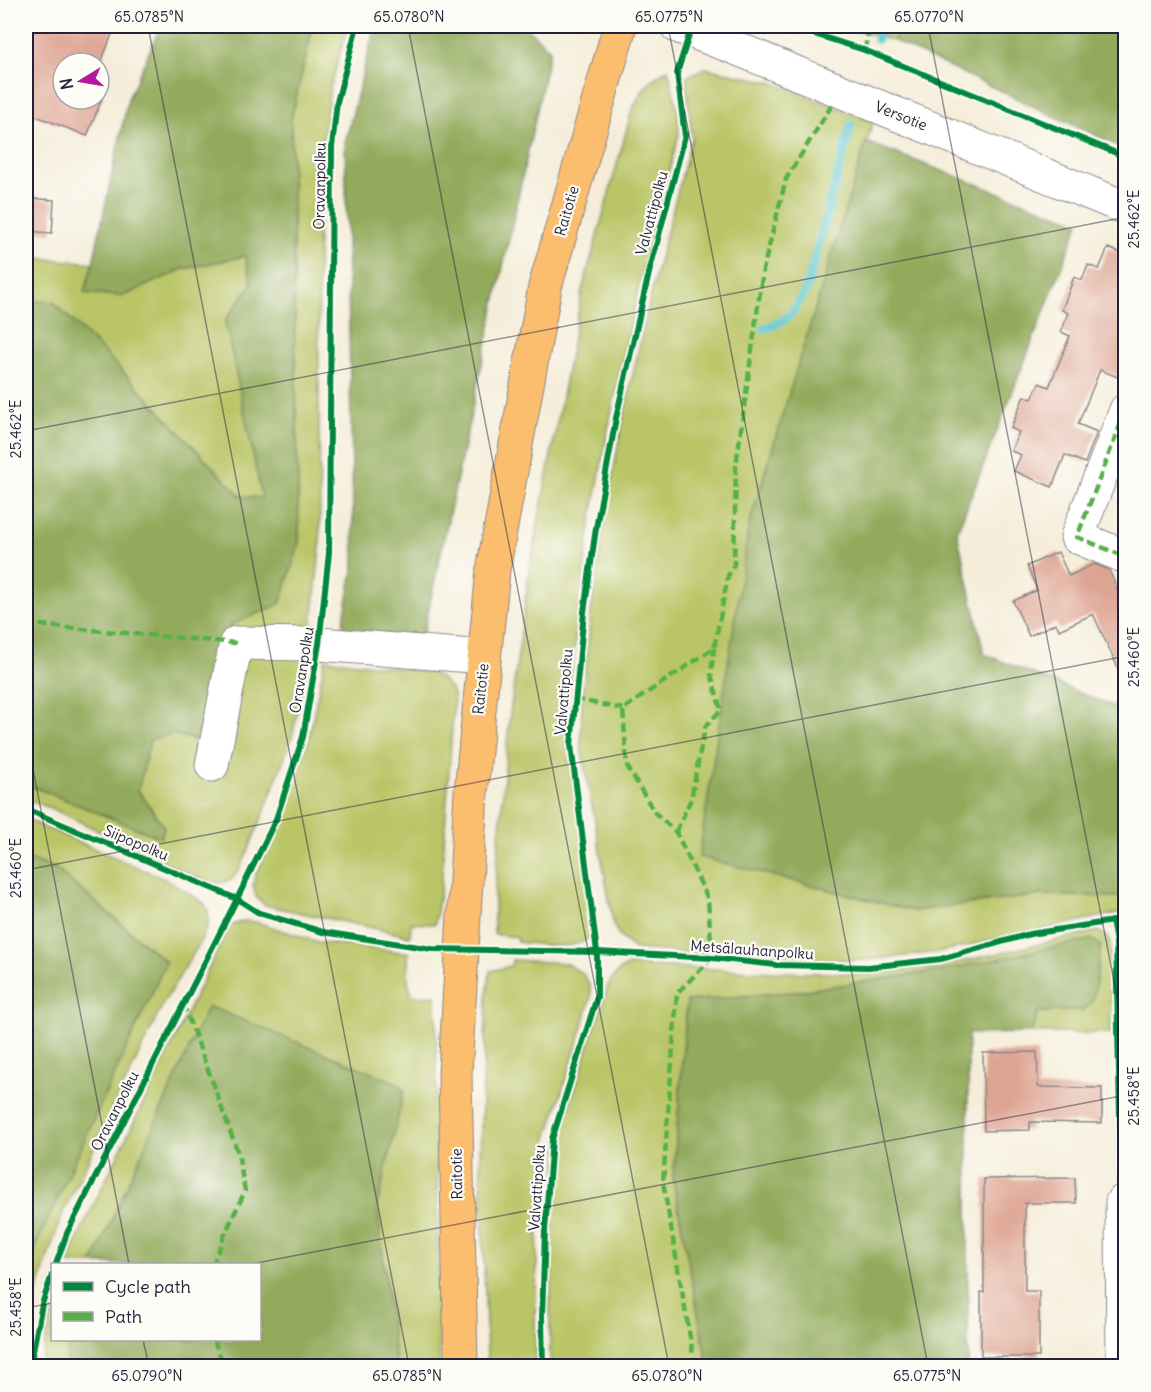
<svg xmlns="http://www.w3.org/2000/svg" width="1151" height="1392" viewBox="0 0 1151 1392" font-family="Delius,sans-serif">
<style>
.green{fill:#b9c566;stroke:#6e7450;stroke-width:1.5}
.forest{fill:#92aa5b;stroke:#5a664b;stroke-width:1.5}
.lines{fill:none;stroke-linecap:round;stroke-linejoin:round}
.stream{stroke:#5bc8cf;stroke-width:9}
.building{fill:#dea493}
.minor-casing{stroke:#8c888a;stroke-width:35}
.major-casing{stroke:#8c888a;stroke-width:35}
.minor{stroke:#fff;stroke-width:33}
.major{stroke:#fbbd6e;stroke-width:33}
.quiet{stroke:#55b146;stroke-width:4.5;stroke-dasharray:9 4.5;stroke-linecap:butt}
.cycleway-casing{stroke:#fdfcf7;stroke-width:10}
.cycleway{stroke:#00873e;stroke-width:6}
.ticks{fill:none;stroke:#22223b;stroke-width:1.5;stroke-opacity:0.45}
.labels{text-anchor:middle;stroke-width:4.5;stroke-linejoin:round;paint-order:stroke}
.street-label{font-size:15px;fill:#22223b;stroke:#fdfcf7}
.neatline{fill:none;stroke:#22223b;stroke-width:2}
.ticks-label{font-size:15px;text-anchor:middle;fill:#22223b}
</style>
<rect width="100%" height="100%" fill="#fdfcf7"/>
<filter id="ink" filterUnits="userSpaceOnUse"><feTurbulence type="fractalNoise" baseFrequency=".0167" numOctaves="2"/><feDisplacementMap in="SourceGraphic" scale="12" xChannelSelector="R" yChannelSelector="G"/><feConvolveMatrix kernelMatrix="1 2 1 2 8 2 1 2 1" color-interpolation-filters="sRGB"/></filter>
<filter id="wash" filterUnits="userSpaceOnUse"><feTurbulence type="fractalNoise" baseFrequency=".008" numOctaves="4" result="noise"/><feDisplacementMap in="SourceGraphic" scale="24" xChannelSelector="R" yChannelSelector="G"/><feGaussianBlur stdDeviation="1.35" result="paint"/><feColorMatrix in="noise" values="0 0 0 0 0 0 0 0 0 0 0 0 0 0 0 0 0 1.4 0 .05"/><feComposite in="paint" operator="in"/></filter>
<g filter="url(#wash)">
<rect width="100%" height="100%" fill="#f5edd9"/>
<g class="green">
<path d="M313,26H348L330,88L322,147L318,230L320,549L308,660L292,737L263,815L242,865L232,879L221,883L207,882L53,809L26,799V784L161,838L164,827L138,790L150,739L173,734L195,740L206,735L231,625L280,603L299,545L291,119Z"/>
<path d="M843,26H899L894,41Z"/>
<path d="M705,68L771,82L873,122L749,525L913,911L1041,895L1125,897V912L1098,917L939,952L867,960L776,959L635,949L622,939L614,927L581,745L582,699L591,613L603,529L623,419L656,273L692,138L686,77Z"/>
<path d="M668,69L678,112L679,134L642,273L610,418L590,527L568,698L567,746L595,919C593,925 593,933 588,938C575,952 535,943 517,942V937L494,934V899L509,721L530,566L582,291L632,110L641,93L651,80Z"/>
<path d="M245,256L252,284L225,321L263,499L240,496L106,354L53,302L26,300V257L93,263L85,293L122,296L183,269Z"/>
<path d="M26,603L33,604L26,694Z"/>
<path d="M325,659L430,672C442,679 452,685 454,699L441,886L435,924L411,923L410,936L265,905L256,897L253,885L256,874L280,821L308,742Z"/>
<path d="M26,819L169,881L204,903L208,911V925L198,946L164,1002L61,1217L33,1303L26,1357V1289L37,1243L166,962L56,869L26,858Z"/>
<path d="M245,921L256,922L318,942L409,953C407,969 406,983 413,996L436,995L439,1366H396L377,1206L404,1091L396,1083L208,1007L92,1264H67L80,1233L224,937L232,925Z"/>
<path d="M1125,930L1126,1033H1124L1122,942L1124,933Z"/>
<path d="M1097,931C1103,933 1108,936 1110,943L1111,1033H1031L1038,1012L1083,1010L1092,940L945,970L793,992L687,1001L673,1180L708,1366H550V1317L552,1230L559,1139L608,985C614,975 619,969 630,965L774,972L868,974L943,966Z"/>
<path d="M512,960L565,963L582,973L590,985L591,996L582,1029L547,1138L538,1229L535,1317L536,1366H488L487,1358L480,1149L487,996L490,971L511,966Z"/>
<path d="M52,1302V1340H69L66,1366H41Z"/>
</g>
<g class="forest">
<path d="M161,26H313L291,119L299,545L280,604L231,625L206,735L195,740L173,734L150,740L138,790L164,827L161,838L26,784V694L33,605L26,603V300L53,302L106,354L240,496L262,498L225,321L252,284L245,256L183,269L123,296L84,293L93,263L128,99Z"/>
<path d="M375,26H525L550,50L423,635L341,634L354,566L345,143Z"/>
<path d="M899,26H1125L1126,138L1122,148L894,41Z"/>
<path d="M866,142L1079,223L957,532L984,654L1125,711V897L1041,895L913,911L699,857L749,525Z"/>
<path d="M26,858L56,869L166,962L37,1243L26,1289Z"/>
<path d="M1092,939L1101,946L1093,1001L1083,1010L1038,1012L1031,1033L968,1034V1366H708L673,1180L687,1001L793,992L945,970Z"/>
<path d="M208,1006L397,1083L404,1091L377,1206L396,1366H66L69,1340H260V1264H92Z"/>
</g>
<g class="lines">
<g class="stream">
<path d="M877,39L882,26"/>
<path d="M764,328C791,321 795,310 807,287L851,125"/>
</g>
</g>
<g id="blocks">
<g class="building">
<path d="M26,26H115L99,68V63H63V99H99V94L103,96L87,136L26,112Z"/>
<path d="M26,198L54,200L52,233L26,231Z"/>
<path d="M1108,248L1125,255V380L1100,370L1078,424L1097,432L1085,463L1065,455L1052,487L1014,471L1021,455L1011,451L1019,432L1011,428L1024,396L1032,399L1039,383L1049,387L1070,336L1061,332L1068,313L1062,310L1074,277L1082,280L1088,265L1099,269Z"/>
<path d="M1058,552L1069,576L1094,564L1109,570L1125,607V683L1093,614L1059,630L1056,623L1029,636L1013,601L1037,590L1027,566Z"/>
<path d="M1037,1052L1038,1087L1102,1088V1123L1030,1122V1130L984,1131L983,1053Z"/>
<path d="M1075,1178L1076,1203H1025V1291H1039V1357H981V1292H984V1179Z"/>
</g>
</g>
</g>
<g filter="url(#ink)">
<use href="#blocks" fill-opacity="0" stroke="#8c888a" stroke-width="1.5"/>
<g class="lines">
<defs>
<g id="minor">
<path d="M677,26L733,47L1126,208"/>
<path d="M1126,410L1077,537L1126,557"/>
<path d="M212,765L236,643L319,644L484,657"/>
<path d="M1123,1366L1122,1202H1126"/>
</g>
<path id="major" d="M461,1366L455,1074L471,792L493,570L545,287L620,26"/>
</defs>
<use href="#minor" class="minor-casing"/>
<use href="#major" class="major-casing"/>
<use href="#minor" class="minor"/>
<use href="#major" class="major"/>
<g class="quiet">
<path d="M864,50L871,26"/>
<path d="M1126,410L1077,537L1126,557"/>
<path d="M26,623L48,626L236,643"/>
<path d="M575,699L623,709"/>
<path d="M676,832L691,799L705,727L721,710L711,674L714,648"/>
<path d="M183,1004L210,1075L238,1153L245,1191L225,1234L213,1264"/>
<path d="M214,1340L224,1366"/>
<path d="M695,1366L663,1182L677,993L712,958L708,899L676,832L655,813L627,766L623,709L714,648L728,576L734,564L736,466L763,270L786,179L832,105"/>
</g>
<defs>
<g id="cycleway">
<path d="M789,26L864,50L1126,157"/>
<path d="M26,809L237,899L259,913L323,932L432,949L597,952L712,958L776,965L868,967L941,959L1030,934L1126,919"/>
<path d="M1112,921L1116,942L1122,1202"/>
<path d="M56,1264L67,1233L237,899L276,819L303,737L319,644L329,553L332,147L337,102L357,26"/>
<path d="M30,1366L42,1304L52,1275"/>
<path d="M543,1366L542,1317L545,1230L552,1139L597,997V952L571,745L584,612L596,528L616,418L649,273L685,136L677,73L692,26"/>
</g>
</defs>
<use href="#cycleway" class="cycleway-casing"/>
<use href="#cycleway" class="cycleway"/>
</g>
</g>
<path class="ticks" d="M148,26L409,1366M408,26L669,1366M668,26L928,1366M928,26L1126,1043M26,431L1126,217M26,733L129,1264M26,870L1126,656M251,1264L1126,1095M26,1308L52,1303M143,1340L149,1366"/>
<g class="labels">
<g class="street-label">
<text transform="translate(901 116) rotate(22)" y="5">Versotie</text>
<text transform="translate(320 186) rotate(-89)" y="5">Oravanpolku</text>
<text transform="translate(567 211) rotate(-74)" y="5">Raitotie</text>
<text transform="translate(652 213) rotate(-75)" y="5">Valvattipolku</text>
<text transform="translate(302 670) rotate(-81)" y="5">Oravanpolku</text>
<text transform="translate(481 689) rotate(-84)" y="5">Raitotie</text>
<text transform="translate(564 692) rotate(-85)" y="5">Valvattipolku</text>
<text transform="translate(136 843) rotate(23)" y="5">Siipopolku</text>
<text transform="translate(752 950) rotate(4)" y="5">Metsälauhanpolku</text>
<text transform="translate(115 1111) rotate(-63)" y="5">Oravanpolku</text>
<text transform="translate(457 1174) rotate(-91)" y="5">Raitotie</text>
<text transform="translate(537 1188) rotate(-86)" y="5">Valvattipolku</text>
</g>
</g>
<rect width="1151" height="1392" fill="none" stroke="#fdfcf7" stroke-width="66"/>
<rect x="51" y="1263" width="210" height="78" fill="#fdfcf7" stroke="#a5a5ac" stroke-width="1.5"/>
<rect x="63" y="1282" width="30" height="9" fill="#00873e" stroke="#a5a5ac" stroke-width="1.5"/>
<text x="105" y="1293" font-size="18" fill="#22223b">Cycle path</text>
<rect x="63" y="1312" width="30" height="9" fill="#55b146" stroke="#a5a5ac" stroke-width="1.5"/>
<text x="105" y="1323" font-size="18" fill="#22223b">Path</text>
<g transform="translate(81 81) rotate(259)"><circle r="28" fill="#fdfcf7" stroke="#a5a5ac" stroke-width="1.5"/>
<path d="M0-4.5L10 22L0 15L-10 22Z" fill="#b5179e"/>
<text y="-9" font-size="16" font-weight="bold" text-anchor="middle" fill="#22223b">N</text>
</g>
<rect x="33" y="33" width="1085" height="1326" class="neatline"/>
<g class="ticks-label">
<text x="149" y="22">65.0785°N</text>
<text x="409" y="22">65.0780°N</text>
<text x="669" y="22">65.0775°N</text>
<text x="929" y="22">65.0770°N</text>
<text transform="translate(1134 219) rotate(-90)" y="5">25.462°E</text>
<text transform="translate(16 429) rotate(-90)" y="5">25.462°E</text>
<text transform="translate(1134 657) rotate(-90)" y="5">25.460°E</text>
<text transform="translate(16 868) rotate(-90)" y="5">25.460°E</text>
<text transform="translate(1134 1096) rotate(-90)" y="5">25.458°E</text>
<text transform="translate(16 1307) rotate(-90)" y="5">25.458°E</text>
<text x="147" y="1381">65.0790°N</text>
<text x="407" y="1381">65.0785°N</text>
<text x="667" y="1381">65.0780°N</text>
<text x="927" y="1381">65.0775°N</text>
</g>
</svg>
